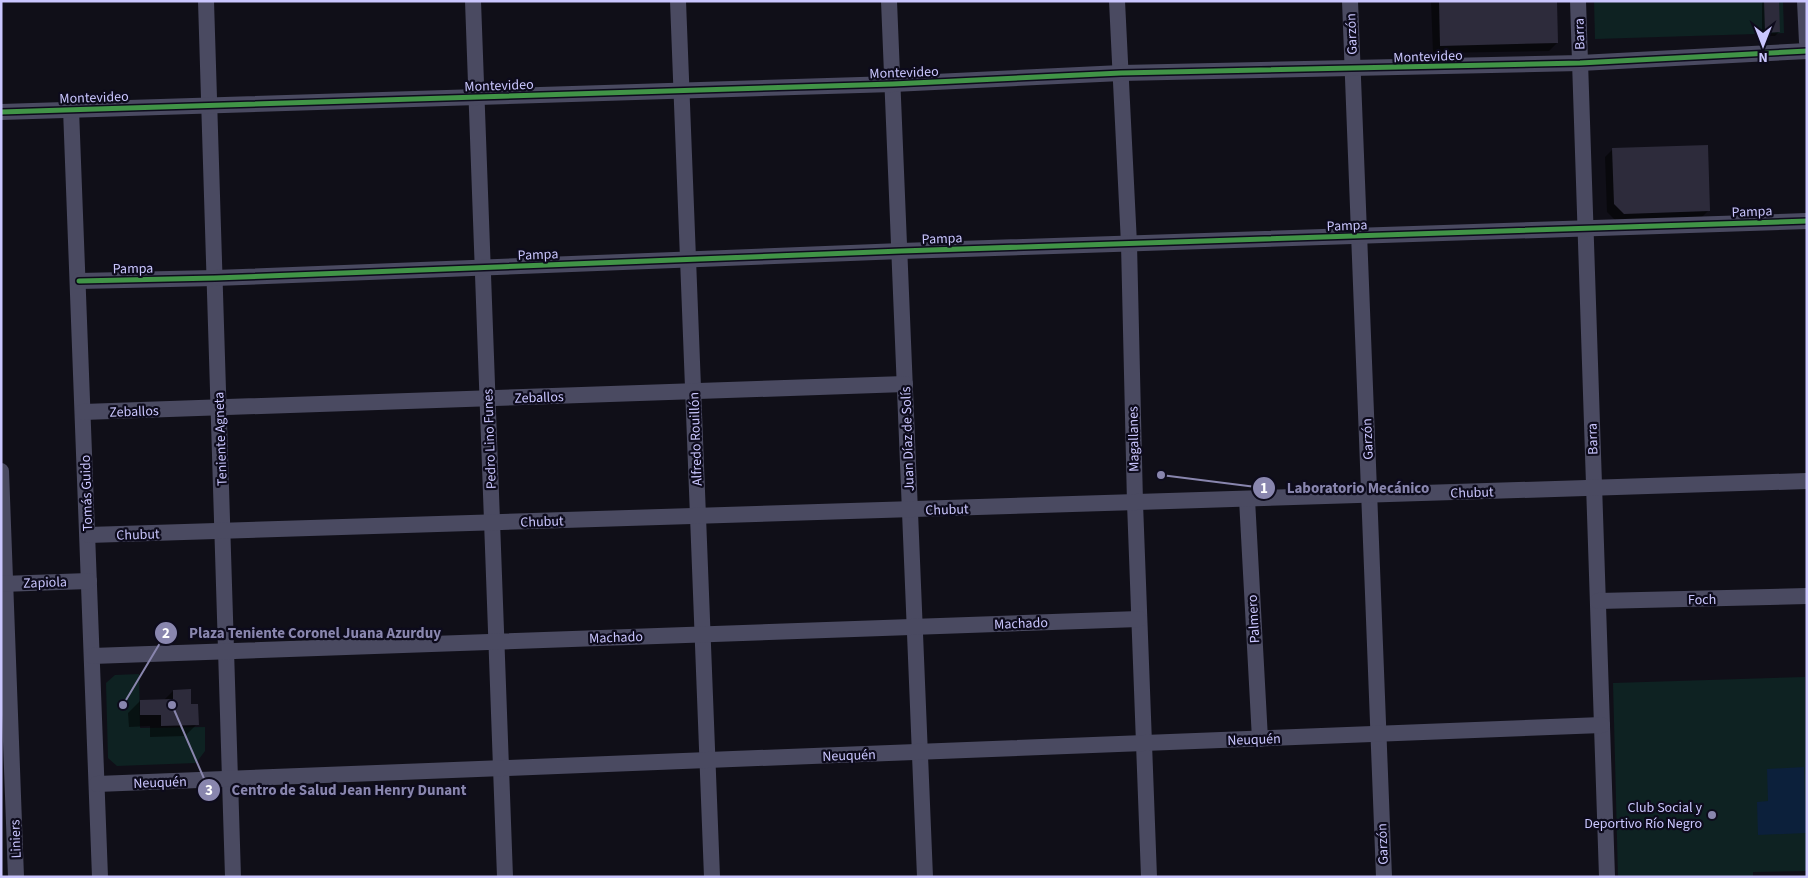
<svg xmlns="http://www.w3.org/2000/svg" width="1808" height="878" viewBox="0 0 1808 878" font-family="'Source Sans 3',sans-serif">
<style>
.green{fill:#0e2222}
.water{fill:#0c203b}
.shadow{fill:#0007}
.building{fill:#2d2b3b}
.lines{fill:none;stroke-linecap:round;stroke-linejoin:round}
.minor{stroke:#4a4a61;stroke-width:16}
.cycleway-casing{stroke:#0d0b1c;stroke-width:8}
.cycleway{stroke:#419447;stroke-width:5}
.poi-dot{fill:#8986ae;stroke:#0d0b1c;stroke-width:2}
.labels{text-anchor:middle;stroke-width:4.5;stroke-linejoin:round;paint-order:stroke}
.street-label{font-size:14px;fill:#cac6fe;stroke:#0d0b1c}
.poi-label{font-size:14px;fill:#cac6fe;stroke:#0d0b1c;text-anchor:end}
.leader{fill:none;stroke:#8986ae;stroke-width:2}
.callout-dot{fill:#8986ae;stroke:#0d0b1c;stroke-width:2}
.mark-label{font-size:15px;text-anchor:middle;font-weight:bold;fill:#fff}
.callout-label{font-size:15px;text-anchor:middle;font-weight:bold;fill:#8986ae;stroke:#0d0b1c;stroke-width:4.5;stroke-linejoin:round;paint-order:stroke}
</style>
<rect width="100%" height="100%" fill="#100f18"/>
<g class="green">
<path d="M1594,1H1783L1784,33L1595,39Z"/>
<path d="M139,674L140,728L205,727V751L196,763L117,766L108,758L106,683L115,675Z"/>
<path d="M1805,677L1807,871L1753,872V877H1618L1613,683Z"/>
</g>
<path class="water" d="M1804,767L1806,833L1758,835L1757,802L1768,801L1767,769Z"/>
<g class="shadow">
<path d="M1431,1H1556L1557,43L1549,51L1433,53Z"/>
<path d="M1762,1H1778L1779,32L1775,36H1762Z"/>
<path d="M1613,149L1709,210L1700,219L1616,221L1607,212L1605,157Z"/>
<path d="M173,691L190,706L197,724L185,736L150,737V726L129,727L128,713L140,701H163Z"/>
</g>
<g class="building">
<path d="M1439,1H1557L1558,43L1440,46Z"/>
<path d="M1764,1H1779L1780,32L1765,33Z"/>
<path d="M1708,145L1710,211L1624,214L1614,204L1612,148Z"/>
<path d="M191,689V704H198L199,725L161,726V715H140V700L173,699V690Z"/>
</g>
<g class="lines">
<g class="minor">
<path d="M206,1L233,877"/>
<path d="M473,1L505,877"/>
<path d="M678,1L712,877"/>
<path d="M889,1L925,877"/>
<path d="M1117,1L1129,244L1135,503L1149,877"/>
<path d="M1350,1L1384,877"/>
<path d="M1578,1L1607,877"/>
<path d="M1805,1L1807,42"/>
<path d="M71,109L100,877"/>
<path d="M1,112L893,84L1121,73L1580,63L1807,51"/>
<path d="M79,281L215,278L901,251L1807,221"/>
<path d="M83,412L905,384"/>
<path d="M1,471L16,877"/>
<path d="M1247,499L1260,739"/>
<path d="M88,535L1807,481"/>
<path d="M1,584L89,581"/>
<path d="M1598,601L1807,596"/>
<path d="M92,656L1139,619"/>
<path d="M97,784L1602,725"/>
</g>
<defs>
<g id="cycleway">
<path d="M1,112L893,84L1121,73L1580,63L1807,51"/>
<path d="M79,281L215,278L901,251L1807,221"/>
</g>
</defs>
<use href="#cycleway" class="cycleway-casing"/>
<use href="#cycleway" class="cycleway"/>
</g>
<circle class="poi-dot" cx="1712" cy="815" r="5"/>
<g class="labels">
<g class="street-label">
<text transform="translate(1351 34) rotate(-92)" y="5">Garzón</text>
<text transform="translate(1579 34) rotate(-92)" y="5">Barra</text>
<text transform="translate(1428 56) rotate(-2)" y="5">Montevideo</text>
<text transform="translate(904 72) rotate(-2)" y="5">Montevideo</text>
<text transform="translate(499 85) rotate(-2)" y="5">Montevideo</text>
<text transform="translate(94 97) rotate(-2)" y="5">Montevideo</text>
<text transform="translate(1752 211) rotate(-2)" y="5">Pampa</text>
<text transform="translate(1347 225) rotate(-2)" y="5">Pampa</text>
<text transform="translate(942 238) rotate(-2)" y="5">Pampa</text>
<text transform="translate(538 254) rotate(-2)" y="5">Pampa</text>
<text transform="translate(133 268) rotate(-1)" y="5">Pampa</text>
<text transform="translate(539 397) rotate(-2)" y="5">Zeballos</text>
<text transform="translate(134 411) rotate(-2)" y="5">Zeballos</text>
<text transform="translate(220 439) rotate(-92)" y="5">Teniente Agneta</text>
<text transform="translate(489 439) rotate(-92)" y="5">Pedro Lino Funes</text>
<text transform="translate(695 439) rotate(-92)" y="5">Alfredo Rouillón</text>
<text transform="translate(907 439) rotate(-92)" y="5">Juan Díaz de Solís</text>
<text transform="translate(1133 439) rotate(-91)" y="5">Magallanes</text>
<text transform="translate(1367 439) rotate(-92)" y="5">Garzón</text>
<text transform="translate(1592 439) rotate(-92)" y="5">Barra</text>
<text transform="translate(1472 492) rotate(-2)" y="5">Chubut</text>
<text transform="translate(86 493) rotate(-92)" y="5">Tomás Guido</text>
<text transform="translate(947 509) rotate(-2)" y="5">Chubut</text>
<text transform="translate(542 521) rotate(-2)" y="5">Chubut</text>
<text transform="translate(138 534) rotate(-2)" y="5">Chubut</text>
<text transform="translate(45 582) rotate(-2)" y="5">Zapiola</text>
<text transform="translate(1702 599) rotate(-1)" y="5">Foch</text>
<text transform="translate(1253 619) rotate(-93)" y="5">Palmero</text>
<text transform="translate(1021 623) rotate(-2)" y="5">Machado</text>
<text transform="translate(616 637) rotate(-2)" y="5">Machado</text>
<text transform="translate(1254 739) rotate(-2)" y="5">Neuquén</text>
<text transform="translate(849 755) rotate(-2)" y="5">Neuquén</text>
<text transform="translate(160 782) rotate(-2)" y="5">Neuquén</text>
<text transform="translate(15 839) rotate(-92)" y="5">Liniers</text>
<text transform="translate(1382 844) rotate(-92)" y="5">Garzón</text>
</g>
<g class="poi-label">
<text x="1702" y="812">Club Social y<tspan x="1702" dy="16">Deportivo Río Negro</tspan></text>
</g>
</g>
<path class="leader" d="M1161 475L1264 488M123 705L166 633M172 705L209 790"/>
<g class="callout-dot">
<circle cx="1161" cy="475" r="5"/>
<circle cx="123" cy="705" r="5"/>
<circle cx="172" cy="705" r="5"/>
<circle cx="1264" cy="488" r="12"/>
<circle cx="166" cy="633" r="12"/>
<circle cx="209" cy="790" r="12"/>
</g>
<g class="mark-label">
<text x="1264" y="493">1</text>
<text x="166" y="638">2</text>
<text x="209" y="795">3</text>
</g>
<g class="callout-label">
<text x="1358" y="493">Laboratorio Mecánico</text>
<text x="315" y="638">Plaza Teniente Coronel Juana Azurduy</text>
<text x="349" y="795">Centro de Salud Jean Henry Dunant</text>
</g>
<rect width="1808" height="878" fill="none" stroke="#cac6fe" stroke-width="5"/>
<g transform="translate(1763 45) rotate(180)" stroke="#0d0b1c" stroke-width="4" paint-order="stroke">
<path d="M0-4L9 19L0 12L-9 19Z" fill="#cac6fe"/>
<text y="-8" font-size="14" font-weight="bold" text-anchor="middle" fill="#cac6fe">N</text>
</g>
</svg>
